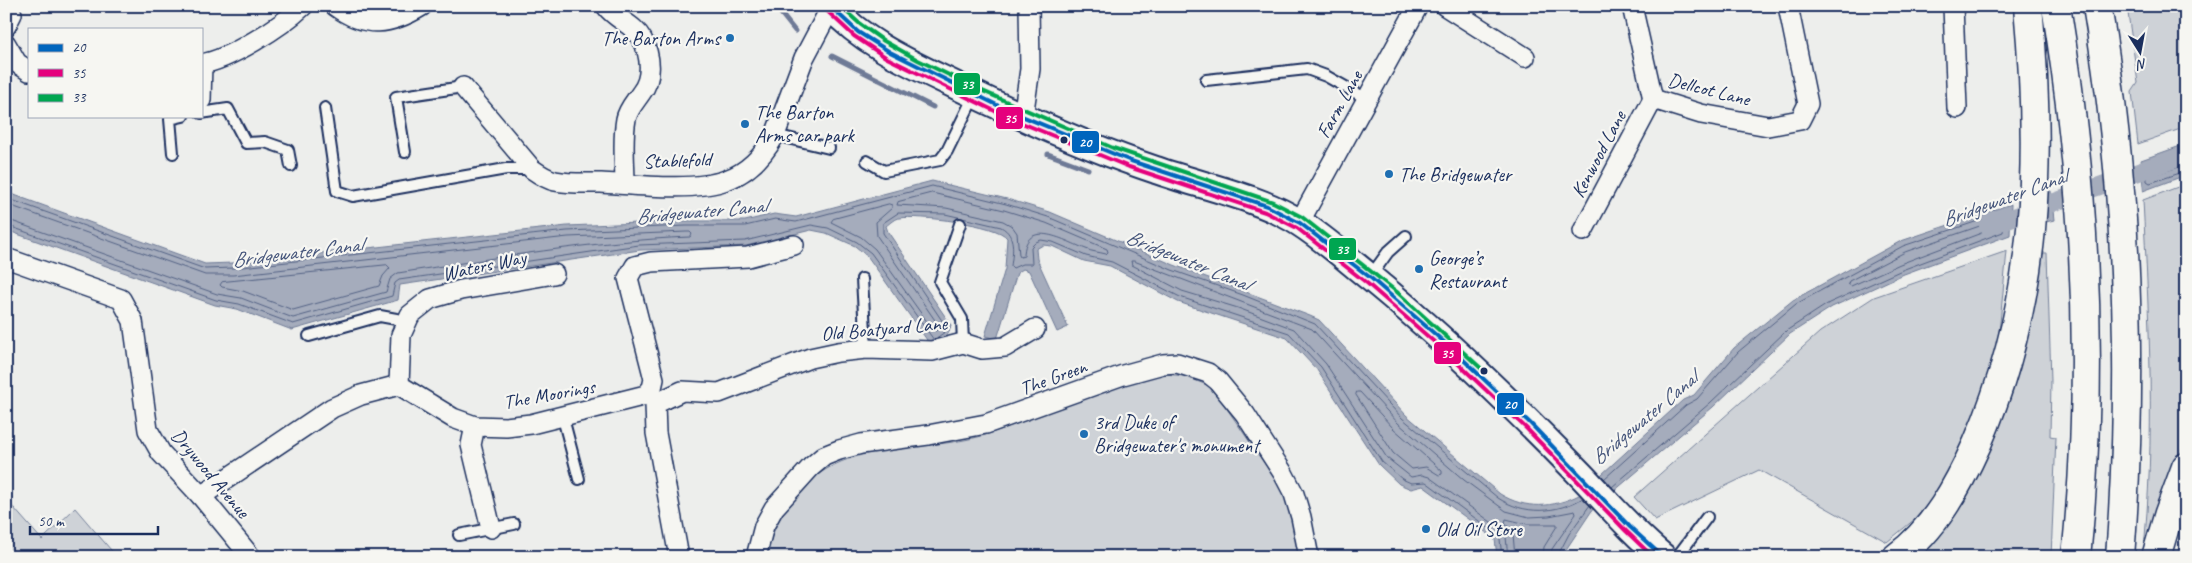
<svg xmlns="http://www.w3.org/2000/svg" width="2192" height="563" viewBox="0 0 2192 563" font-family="Caveat,sans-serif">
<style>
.green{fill:#ced2d7;stroke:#74809a}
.water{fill:#a5acbc;stroke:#6e7a96}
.pier{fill:#edeeec}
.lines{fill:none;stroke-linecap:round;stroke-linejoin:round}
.shore{stroke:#526184;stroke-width:1}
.stream{stroke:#6e7a96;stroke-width:5}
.canal{stroke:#a5acbc;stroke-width:18}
.lane-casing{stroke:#1b2f5e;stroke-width:14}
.street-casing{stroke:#1b2f5e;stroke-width:22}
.secondary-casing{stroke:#1b2f5e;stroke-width:30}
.highway-casing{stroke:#1b2f5e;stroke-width:31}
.lane{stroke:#f6f6f2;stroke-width:10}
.street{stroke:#f6f6f2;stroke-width:19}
.secondary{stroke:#f6f6f2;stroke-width:26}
.highway{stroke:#f6f6f2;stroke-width:28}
.bus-1-casing{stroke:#f6f6f2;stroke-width:8}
.bus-2-casing{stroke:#f6f6f2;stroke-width:8}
.bus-3-casing{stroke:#f6f6f2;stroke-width:8}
.bus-1{stroke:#0065bd;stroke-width:4}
.bus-2{stroke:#e5007d;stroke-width:4}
.bus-3{stroke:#00a651;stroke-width:4}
.poi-dot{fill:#1f6fb2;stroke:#f6f6f2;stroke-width:2}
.bus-dot{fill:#1b2f5e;stroke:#f6f6f2;stroke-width:2}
.labels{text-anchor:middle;stroke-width:4.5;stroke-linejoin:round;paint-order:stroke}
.poi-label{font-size:20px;fill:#1b2f5e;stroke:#f6f6f2;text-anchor:start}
.street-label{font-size:20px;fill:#1b2f5e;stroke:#f6f6f2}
.water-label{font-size:21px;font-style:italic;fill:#44547a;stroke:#f6f6f2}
.line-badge{stroke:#f6f6f2;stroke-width:2}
.badge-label{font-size:14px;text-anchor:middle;font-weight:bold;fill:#fff}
</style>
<rect width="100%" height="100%" fill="#edeeec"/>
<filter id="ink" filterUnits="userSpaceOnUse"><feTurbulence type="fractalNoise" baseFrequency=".02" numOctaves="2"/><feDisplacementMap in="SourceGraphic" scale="10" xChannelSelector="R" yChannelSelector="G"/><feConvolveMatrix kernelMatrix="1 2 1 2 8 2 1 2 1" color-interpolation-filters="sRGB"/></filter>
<g filter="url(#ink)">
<g class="green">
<path d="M2127,6H2186V127L2138,144L2132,92L2138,83Z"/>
<path d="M2186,184V440L2167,483L2143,557C2156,438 2149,319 2143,200Z"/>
<path d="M2007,251L1997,353L1971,426L1937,492L1915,519L1887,542L1759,470L1655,520L1634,497L1820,332L1874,297Z"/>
<path d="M2037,253H2047L2051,380L2050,436L2056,437L2051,557H1909L1924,545Z"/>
<path d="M1156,373L1184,376L1212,387L1278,483L1290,507L1301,557H766C771,534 780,514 795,496C845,436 918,455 985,435C1011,427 1037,415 1063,405C1094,393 1125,383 1156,373Z"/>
<path d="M6,499L42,540L75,508L117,557H6Z"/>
<path d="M2186,528V557H2177Z"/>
</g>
<g class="water">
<path d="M2186,144V175L2143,191L2141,160Z"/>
<path d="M932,181L1007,199L1050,212L1174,265L1310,316L1319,320L1331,333L1406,415L1500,494C1526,510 1553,508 1579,495L1683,400L1694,395L1734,348L1793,300L1901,241L2011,204L2010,235L1904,274L1832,307L1790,334L1713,407L1593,509L1561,557H1497L1495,539L1423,486L1411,489L1399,484L1379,465L1317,370L1287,338L1178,302L1110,266L1084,261L1052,246L1043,245L1036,249L1037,259L1068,327L1057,332L1029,271L1023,269L1017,273L997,339L985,336L1005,269L1007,238C998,224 917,215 899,218C895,218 890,223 886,226L888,232L951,325C949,337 942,341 932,347L868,257L855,246L826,233L811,230L746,246L640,250L400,285L398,300L292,330L237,309L215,305L6,230V192L205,264L232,263L567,226L686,221H745L774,214L796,217Z"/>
<path d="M2051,191L2054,220L2038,224L2040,195Z"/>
</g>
<path class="pier" d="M2140,157L2143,193L2140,191L2138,160Z"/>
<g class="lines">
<g class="shore">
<path d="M2186,150L2147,163V181L2150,183L2186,171"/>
<path d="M2186,156L2154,167L2153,172L2156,174L2186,165"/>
<path d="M932,193L1004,210L1046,223L1107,249L1108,252L1106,254C1099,252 1092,252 1086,249C1067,242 1025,216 1024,256L1020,257L1019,255L1017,233L1012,226L1003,221L946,208L897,205L898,202Z"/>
<path d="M6,198L205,269L233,268L567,231L686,226H745L775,219L796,222L932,186L1006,204L1048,217L1172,270L1243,295L1315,324L1402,418L1498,498C1524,515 1556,514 1583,498"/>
<path d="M6,204L205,275H233L568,237L686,232H690L692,234L690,237C592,241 495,258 398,273L390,279L386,292L293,318L241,298L217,294L6,219"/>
<path d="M889,204L892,205V208L876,222L877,236L939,326L936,331L933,330L875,249L861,237L831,222L833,219Z"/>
<path d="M1995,221L1999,223L1997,227L1900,264L1851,286L1848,284L1849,281L1905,252Z"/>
<path d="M6,225L216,300L239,304L293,324L392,296L395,283L399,280L639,245L745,241L811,225L828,228L857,242L871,253L934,340"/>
<path d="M387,265L390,268L383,276L379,286L293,310L243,291L222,287L220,285L222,282Z"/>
<path d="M935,339L945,332V325L883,233V223L898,213L945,214L1001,227C1016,235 1013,251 1011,266L1013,268L1022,264H1032L1031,247L1036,242L1041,240L1053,242L1086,256L1112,262L1180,297L1289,333L1321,367L1382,462L1402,479L1411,483L1426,482L1498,535L1500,539L1502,557"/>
<path d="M1357,392H1360L1393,428L1442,471V474L1439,475L1426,467L1412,469L1393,453L1356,395Z"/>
<path d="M1604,479L1686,405L1697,399L1738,352L1796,304L1903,246L2002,213H2005L2003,232L1902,270L1829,303L1786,331L1710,403L1612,487"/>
<path d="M1508,557L1506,537L1502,530L1429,477L1422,475L1411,477L1387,458L1326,364L1294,329L1238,308L1182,291L1132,265L1131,261H1134L1312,329L1398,423L1464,480L1506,511L1529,517L1549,516L1575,511L1576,514L1552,549L1550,557"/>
<path d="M1515,557L1513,534L1505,523L1506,519L1527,524H1557V526L1544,547L1543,557"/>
<path d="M1557,557L1569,534L1590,505"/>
</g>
<g class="stream">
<path d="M775,6L795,31"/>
<path d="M832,56L933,107"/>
<path d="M1048,154L1088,169"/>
</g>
<path class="canal" d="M1988,226L2186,155"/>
<defs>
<g id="lane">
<path d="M1206,80L1307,69L1326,76L1367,99"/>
<path d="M325,108L337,191L353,196L506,169H532"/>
<path d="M201,113L228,109L246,143L265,142L288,150L291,166"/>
<path d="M775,135L829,148"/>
<path d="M405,152L396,97L463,87"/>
<path d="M173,153L170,119L183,116"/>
<path d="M867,161L884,171L940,160L947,151L974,96"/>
<path d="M960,224L940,282L962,319L963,343"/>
<path d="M1370,277L1388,252L1406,236"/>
<path d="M862,279L866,349"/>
<path d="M309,336L380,316L407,321"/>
<path d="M563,418L579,479"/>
<path d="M459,535L514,524"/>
<path d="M1677,557L1707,517"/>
</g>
<g id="street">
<path d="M335,6C366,29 391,25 422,6"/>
<path d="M606,6C616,20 634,24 642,39C651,56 653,78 641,93C635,102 628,109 626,119C622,140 625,164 625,184"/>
<path d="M1445,6L1525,57"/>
<path d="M1632,6L1653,99L1701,114L1768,126L1800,120L1808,104L1788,6"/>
<path d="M1953,6L1957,108"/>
<path d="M6,26L12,14"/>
<path d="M6,44L17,63L29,71"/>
<path d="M201,64C229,60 282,26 303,6"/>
<path d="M463,87L532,169C539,174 546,179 555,181C570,184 586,183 601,183C636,185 694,192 726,180C749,172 764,155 775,135L804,58L831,7"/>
<path d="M201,100L202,64"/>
<path d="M1023,117L1030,69L1029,6"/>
<path d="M1299,223L1418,6"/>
<path d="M1583,231L1653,99"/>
<path d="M6,258L121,299L133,321L148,430L161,453L201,496L251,557"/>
<path d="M399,385L401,335L410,315L430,299L461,290L554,274"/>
<path d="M475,426L471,445L491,528"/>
<path d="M201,496L332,408L361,395L399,385L453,418L475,426L506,427L531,424L646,395L652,388L654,379L628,278L635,266L651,262L748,257L794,245"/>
<path d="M679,557L656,433L655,404L682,391L719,393L810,358L838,352L866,349L932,351L963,343L982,349L1005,347L1035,329"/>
<path d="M756,557L764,526L774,508L811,467L824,456L839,450L861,444L928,435L986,424L1123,375L1163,364L1177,363L1208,373L1218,381L1245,414L1283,473L1294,494L1301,517L1309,557"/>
</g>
<path id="secondary" d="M830,6C864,44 914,65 959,87C1023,118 1089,148 1156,170C1201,186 1260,197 1300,223C1325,239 1348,260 1372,279C1445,339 1514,406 1580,474C1607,502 1632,532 1663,557"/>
<g id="highway">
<path d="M2056,6C2086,189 2095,373 2076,557"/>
<path d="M2097,6C2128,189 2134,373 2120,557"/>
<path d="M1897,557C1935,529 1958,486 1977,444C2039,301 2042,159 2028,6"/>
<path d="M2156,557L2169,513L2186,467"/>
</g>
</defs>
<use href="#lane" class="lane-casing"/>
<use href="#street" class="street-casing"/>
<use href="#secondary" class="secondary-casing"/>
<use href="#highway" class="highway-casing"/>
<use href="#lane" class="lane"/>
<use href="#street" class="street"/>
<use href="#secondary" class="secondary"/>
<use href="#highway" class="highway"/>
<defs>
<path id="bus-1" d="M830,6L858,32L890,52L1007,110L1131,161L1267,206L1300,223L1372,279L1452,349L1530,423L1630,527L1663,557"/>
<path id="bus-2" d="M826,10L854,36L887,58L1005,116L1129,167L1265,212L1297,228L1368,284L1448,354L1526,428L1626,531L1653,557"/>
<path id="bus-3" d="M840,6L860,24L884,41L918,60L978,89L1113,148L1273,202L1302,217L1397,292L1484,371"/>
</defs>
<use href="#bus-1" class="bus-1-casing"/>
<use href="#bus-2" class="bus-2-casing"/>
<use href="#bus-3" class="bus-3-casing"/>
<use href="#bus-1" class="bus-1"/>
<use href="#bus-2" class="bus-2"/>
<use href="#bus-3" class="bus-3"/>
</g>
</g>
<g class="poi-dot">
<circle cx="730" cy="38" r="5"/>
<circle cx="745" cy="124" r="5"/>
<circle cx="1389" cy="174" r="5"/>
<circle cx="1419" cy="269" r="5"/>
<circle cx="1084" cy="434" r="5"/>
<circle cx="1426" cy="529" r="5"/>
</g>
<g class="bus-dot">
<circle cx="1064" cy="140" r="4.5"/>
<circle cx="1484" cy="371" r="4.5"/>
</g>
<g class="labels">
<g class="poi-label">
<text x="720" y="45" text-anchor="end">The Barton Arms</text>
<text x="755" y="119">The Barton<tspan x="755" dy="23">Arms car park</tspan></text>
<text x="1399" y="181">The Bridgewater</text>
<text x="1429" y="265">George’s<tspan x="1429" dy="23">Restaurant</tspan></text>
<text x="1094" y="429">3rd Duke of<tspan x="1094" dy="23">Bridgewater's monument</tspan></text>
<text x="1436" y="536">Old Oil Store</text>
</g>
<g class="street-label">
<text transform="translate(1709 89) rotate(14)" y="7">Dellcot Lane</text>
<text transform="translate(1339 104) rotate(-61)" y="7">Farm Lane</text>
<text transform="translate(1598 154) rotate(-62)" y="7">Kenwood Lane</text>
<text transform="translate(677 160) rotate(-2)" y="7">Stablefold</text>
<text transform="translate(484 265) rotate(-12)" y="7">Waters Way</text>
<text transform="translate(884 328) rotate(-5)" y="7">Old Boatyard Lane</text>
<text transform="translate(1053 377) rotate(-20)" y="7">The Green</text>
<text transform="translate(549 394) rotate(-10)" y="7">The Moorings</text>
<text transform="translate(211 473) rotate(50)" y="7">Drywood Avenue</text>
</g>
<g class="water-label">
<text transform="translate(2004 198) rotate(-20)" y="7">Bridgewater Canal</text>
<text transform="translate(701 211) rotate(-5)" y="7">Bridgewater Canal</text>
<text transform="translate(297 252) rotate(-7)" y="7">Bridgewater Canal</text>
<text transform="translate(1188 260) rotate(22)" y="7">Bridgewater Canal</text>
<text transform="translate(1644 418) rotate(-40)" y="7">Bridgewater Canal</text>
</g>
</g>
<g class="line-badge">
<rect x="953" y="72" width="28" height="24" rx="5" fill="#00a651"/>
<rect x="995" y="106" width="29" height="24" rx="5" fill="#e5007d"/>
<rect x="1071" y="130" width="29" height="24" rx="5" fill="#0065bd"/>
<rect x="1328" y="237" width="29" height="24" rx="5" fill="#00a651"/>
<rect x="1433" y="341" width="29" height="24" rx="5" fill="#e5007d"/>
<rect x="1496" y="392" width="29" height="24" rx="5" fill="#0065bd"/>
</g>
<g class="badge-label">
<text x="967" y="89">33</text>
<text x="1010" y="123">35</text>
<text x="1085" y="147">20</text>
<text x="1342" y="254">33</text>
<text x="1447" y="358">35</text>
<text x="1510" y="409">20</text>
</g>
<rect width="2192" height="563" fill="none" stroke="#f6f6f2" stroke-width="25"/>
<rect x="12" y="12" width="2167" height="538" fill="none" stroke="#1b2f5e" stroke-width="2" filter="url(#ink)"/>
<rect x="28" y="28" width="175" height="90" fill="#f6f6f2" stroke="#9ea6b7"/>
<rect x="38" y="44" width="25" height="8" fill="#0065bd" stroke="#9ea6b7"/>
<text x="72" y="52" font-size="15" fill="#1b2f5e">20</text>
<rect x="38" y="69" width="25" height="8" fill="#e5007d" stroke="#9ea6b7"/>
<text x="72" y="78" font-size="15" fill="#1b2f5e">35</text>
<rect x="38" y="94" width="25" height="8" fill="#00a651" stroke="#9ea6b7"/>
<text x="72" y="102" font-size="15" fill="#1b2f5e">33</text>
<g transform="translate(2140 52) rotate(169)" stroke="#f6f6f2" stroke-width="4" paint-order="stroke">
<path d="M0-4L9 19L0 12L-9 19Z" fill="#1b2f5e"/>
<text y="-8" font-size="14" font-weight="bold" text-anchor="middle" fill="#1b2f5e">N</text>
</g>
<path d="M30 526v8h128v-8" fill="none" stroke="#1b2f5e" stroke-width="2.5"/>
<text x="38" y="526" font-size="15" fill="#1b2f5e" stroke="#f6f6f2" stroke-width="4" paint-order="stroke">50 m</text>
</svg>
